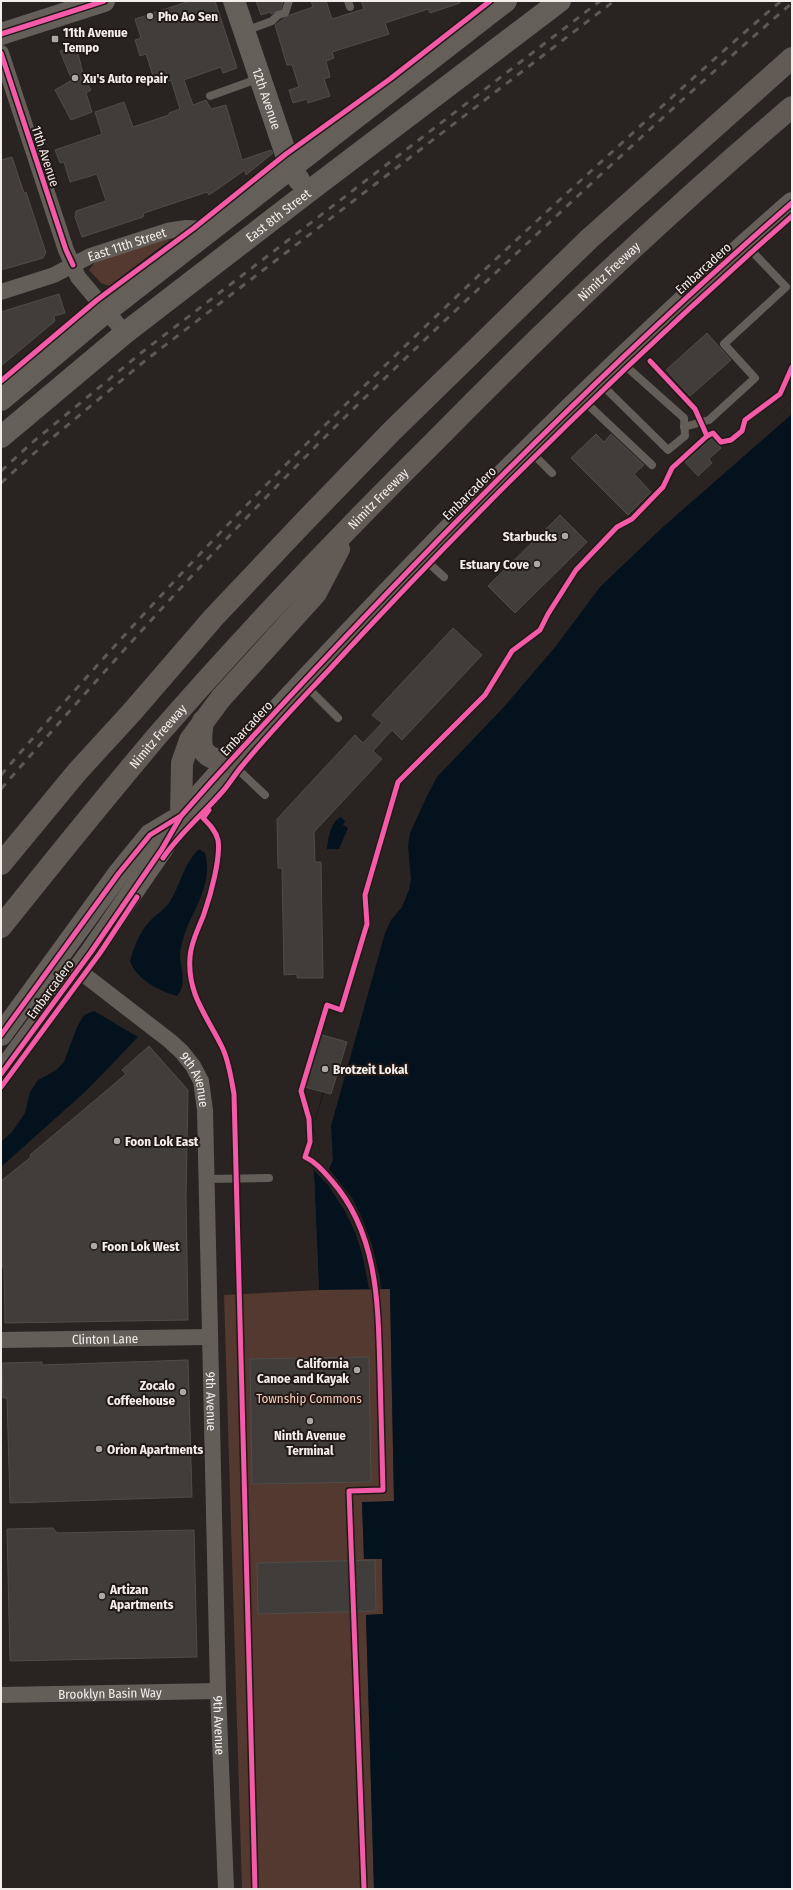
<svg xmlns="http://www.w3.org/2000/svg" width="793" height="1890" viewBox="0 0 793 1890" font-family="'Fira Sans Condensed',sans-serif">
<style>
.green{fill:#533930}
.water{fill:#04121e}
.pier{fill:#292322}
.building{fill:#403d3b;stroke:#504c4a}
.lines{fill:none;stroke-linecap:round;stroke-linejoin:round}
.lane{stroke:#635e58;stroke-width:8}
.street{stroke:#635e58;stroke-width:16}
.secondary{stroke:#655f5a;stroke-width:22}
.highway{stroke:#615a55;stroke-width:22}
.rail{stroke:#5e5957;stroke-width:3;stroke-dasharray:7 7;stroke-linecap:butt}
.cycleway-casing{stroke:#221916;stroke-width:8}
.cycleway{stroke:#f35aa7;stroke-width:5}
.poi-dot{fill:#ada7a5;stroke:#221916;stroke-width:1.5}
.labels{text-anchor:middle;stroke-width:4;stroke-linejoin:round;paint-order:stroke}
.poi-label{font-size:13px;font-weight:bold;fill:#f4eeeb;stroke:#221916;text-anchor:start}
.street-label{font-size:13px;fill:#f4eeeb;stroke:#221916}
.park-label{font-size:13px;fill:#facdbc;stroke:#221916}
</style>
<rect width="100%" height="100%" fill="#292322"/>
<g class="green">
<path d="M166,237L171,239L109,286L101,283L89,270L96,261Z"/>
<path d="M314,1178L390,1289L394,1502H362L364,1559H382L383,1614L366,1615L374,1889H242L224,1295L319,1290Z"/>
</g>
<g class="water">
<path d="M792,401V1889H374L366,1615L383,1614L382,1559H364L362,1502L394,1501L390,1289L319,1290L313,1153L320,1152L313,1126L371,934L387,902L412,804L532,658L640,537Z"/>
<path d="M341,817L345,821L343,825L348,828L339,849H327C328,839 331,821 341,817Z"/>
<path d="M199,849L205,853C214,886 192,909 183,939C182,944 180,950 180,955C180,968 188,984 177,996C159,991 136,979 130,961C134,947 139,933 149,922C155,915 163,911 169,903C181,885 182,866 199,849Z"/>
<path d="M94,1011L138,1037L86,1091L1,1167V1142L12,1132L25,1113L30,1092L38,1080L55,1071L64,1062L77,1027L84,1015Z"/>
</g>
<path class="pier" d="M792,401V414L663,527L600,587L556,646L503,708L437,777L426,798L410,833L408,846L411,879L409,890L402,907L391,920L385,933L331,1126L333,1160L329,1169L352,1198L361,1216L372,1245L380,1279L381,1289H369L363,1257L355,1232L345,1211L328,1185L313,1169V1153L320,1152L313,1126L324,1092L331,1094L346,1043L337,1040L369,933L388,898L386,897L392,872L396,835L399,828L397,827L427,767L512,673L530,656L578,588Z"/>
<g class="building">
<path d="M190,1H215L237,68L223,73L221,67L184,80L193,105L206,100L211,109L226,105L242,160L271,150L273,153L246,175L245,170L209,195L207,192L144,213L143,217L82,237L75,217L76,211L106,201L97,174L70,182L64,162L60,163L55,150L102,134L95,112L124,102L133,127L169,115V113L180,109L171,80L156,85L146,54L140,56L135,40L141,38L135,19Z"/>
<path d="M256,1H283L281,9L271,14V12L261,15Z"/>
<path d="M311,1H326L332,19L364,9L361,1H460V3L430,13L428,9L385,23L389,34L332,52L334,58L326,61L330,77L324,79L330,96L308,103L307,99L293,103L289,90L299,87L292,65H287L275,25L290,15L313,7Z"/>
<path d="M76,46L84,77L91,90L86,93L92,112L71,120L55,90L72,80L60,51Z"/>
<path d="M12,157L24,193L26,192L46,253L43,258L1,270V160Z"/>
<path d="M59,294L65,313L54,316L55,321L1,366V312Z"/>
<path d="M707,333L731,360L690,396L666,370Z"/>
<path d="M596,434L604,442L611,434L644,465L634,474L651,492L628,515L571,458Z"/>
<path d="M712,438L721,448L709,459L712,463L698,476L685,462Z"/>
<path d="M560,515L587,542L515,613L488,586Z"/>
<path d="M453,628L482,655L402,740L392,730L373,751L382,759L314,832L315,862H321L323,978H297V974L284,975L282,868H278L277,819L355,735L363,743L382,723L372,715Z"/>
<path d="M319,1034L347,1042L331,1094L305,1087L316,1051L314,1050Z"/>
<path d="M149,1046L188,1090L186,1196L188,1320L5,1323L4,1269L1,1263V1181L31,1157L30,1155L126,1074L122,1070Z"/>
<path d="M369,1357L371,1482L252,1484L250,1359Z"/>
<path d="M188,1360L192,1497L10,1503L7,1398H3L2,1363L42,1362V1365Z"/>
<path d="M53,1528L57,1533L194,1530L197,1657L10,1661L7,1529Z"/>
<path d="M375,1560L376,1611L258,1614L257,1563Z"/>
</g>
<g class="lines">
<g class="lane">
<path d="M348,1L350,7"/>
<path d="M245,31L272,21L278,15L285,13L289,1"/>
<path d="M210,96L260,78"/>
<path d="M599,382L668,450L685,436L684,418L620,361"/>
<path d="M582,399L652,465"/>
<path d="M684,427L709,420L755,378L724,344L786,287L746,245"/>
<path d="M529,450L552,473"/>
<path d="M422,557L444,577"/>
<path d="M303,683L338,718"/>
<path d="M230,762L265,795"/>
<path d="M206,1179L269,1178"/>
</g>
<g class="street">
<path d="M1,53L66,250L78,277L125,333"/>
<path id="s1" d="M1,292L54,275L90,256L167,231L186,228L212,229"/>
<path id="s2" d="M78,970L170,1041L182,1052L193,1066L201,1081L205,1110L218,1691L226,1889"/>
<path id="s3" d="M1,1340L209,1337"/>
<path id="s4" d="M1,1695L218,1691"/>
</g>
<g class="secondary">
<path id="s5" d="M234,1L291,169L299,180"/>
<path d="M1,34L104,1"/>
<path d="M1,400L107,311L506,1"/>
<path id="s6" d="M1,437L125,333L308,192L560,1"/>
<path d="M1,1035L119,873L150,835L180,817"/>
<path d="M1,1074L91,952L162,849L181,816L212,781C396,579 586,383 792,203"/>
</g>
<g class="highway">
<path d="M203,721C199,748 199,758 230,762"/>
<path d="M181,816L182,763L190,740L221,698L316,593L339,549"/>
<path d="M1,864L77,772L132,712L214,617L303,523L392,431L589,239L792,58"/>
<path id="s7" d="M1,927C52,863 104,799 157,736C246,634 340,535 436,440C550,324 668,212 792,107"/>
</g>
<g class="rail">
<path d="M1,471L34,441L141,353L600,1"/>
<path d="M1,483L40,448L146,360L614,1"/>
<path d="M1,775C184,561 383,361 591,171C654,114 716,56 781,1"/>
<path d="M1,789C104,671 209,554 320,442C390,372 462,304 534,237C619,157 704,79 792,3"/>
</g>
<defs>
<g id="cycleway">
<path d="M1,34L104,1"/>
<path d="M1,53L66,250L73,265"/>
<path d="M650,361L695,409L707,436"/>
<path d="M1,381L97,300L194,228L286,154L390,79L490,1"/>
<path d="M209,810L203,818C209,824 216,831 218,840C221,858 210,897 204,914C199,928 191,941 190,957C187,994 207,1016 222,1047C229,1061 231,1078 234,1094L255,1889"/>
<path d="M163,858C180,833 203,814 223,791C230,783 235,774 242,766C269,733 298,703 327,672C474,512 629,360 792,216"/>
<path d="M1,1035L119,873L150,835L179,817"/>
<path d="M1,1074L91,952L162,849L181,816L212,781C396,579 586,383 792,203"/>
<path d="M1,1087L100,953L137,897"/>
<path d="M364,1889L349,1491L383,1490C382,1451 381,1413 380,1374C378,1307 379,1235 332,1181C324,1172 316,1162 305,1157L310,1142L309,1119L301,1091L327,1005L341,1010L367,924L365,895L398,782L485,695L512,651L540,630L548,614L576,570L617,527L632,519L663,487L672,468L707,436L713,433L721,442L731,440L742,431L745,420L780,394L792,367"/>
</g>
</defs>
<use href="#cycleway" class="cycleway-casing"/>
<use href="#cycleway" class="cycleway"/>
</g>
<g class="poi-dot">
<circle cx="150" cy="16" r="4"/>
<rect x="51" y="35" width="8" height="8" rx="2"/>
<circle cx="75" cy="78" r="4"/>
<circle cx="565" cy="536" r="4"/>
<circle cx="537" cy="564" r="4"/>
<circle cx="325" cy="1069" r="4"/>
<circle cx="117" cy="1141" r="4"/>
<circle cx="94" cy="1246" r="4"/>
<circle cx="357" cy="1370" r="4"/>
<circle cx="183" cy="1392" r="4"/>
<circle cx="310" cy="1421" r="4"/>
<circle cx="99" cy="1449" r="4"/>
<circle cx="102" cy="1596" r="4"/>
</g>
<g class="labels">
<g class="poi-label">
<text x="158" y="21">Pho Ao Sen</text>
<text x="63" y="37">11th Avenue<tspan x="63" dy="15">Tempo</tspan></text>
<text x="83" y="83">Xu's Auto repair</text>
<text x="557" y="541" text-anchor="end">Starbucks</text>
<text x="529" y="569" text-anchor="end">Estuary Cove</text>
<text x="333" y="1074">Brotzeit Lokal</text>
<text x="125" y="1146">Foon Lok East</text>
<text x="102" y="1251">Foon Lok West</text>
<text x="349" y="1368" text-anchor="end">California<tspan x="349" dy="15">Canoe and Kayak</tspan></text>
<text x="175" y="1390" text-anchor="end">Zocalo<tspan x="175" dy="15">Coffeehouse</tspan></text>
<text x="310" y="1440" text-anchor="middle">Ninth Avenue<tspan x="310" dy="15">Terminal</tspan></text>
<text x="107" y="1454">Orion Apartments</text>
<text x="110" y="1594">Artizan<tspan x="110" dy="15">Apartments</tspan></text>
</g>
<g class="street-label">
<text dy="5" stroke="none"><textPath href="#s5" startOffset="103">12th Avenue</textPath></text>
<text transform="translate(46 156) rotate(72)" y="5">11th Avenue</text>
<text dy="5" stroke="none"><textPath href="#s6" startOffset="355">East 8th Street</textPath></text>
<text dy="5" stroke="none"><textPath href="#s1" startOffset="135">East 11th Street</textPath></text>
<text transform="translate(703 268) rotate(-42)" y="5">Embarcadero</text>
<text dy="5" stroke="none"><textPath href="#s7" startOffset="895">Nimitz Freeway</textPath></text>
<text transform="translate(469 493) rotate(-45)" y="5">Embarcadero</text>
<text dy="5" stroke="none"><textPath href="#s7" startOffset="571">Nimitz Freeway</textPath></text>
<text transform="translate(246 728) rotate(-47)" y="5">Embarcadero</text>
<text dy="5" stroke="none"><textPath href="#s7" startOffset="247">Nimitz Freeway</textPath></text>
<text transform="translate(50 989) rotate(-54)" y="5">Embarcadero</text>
<text dy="5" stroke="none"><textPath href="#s2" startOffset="164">9th Avenue</textPath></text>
<text dy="5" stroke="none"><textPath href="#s3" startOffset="104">Clinton Lane</textPath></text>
<text dy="5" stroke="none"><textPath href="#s2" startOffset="488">9th Avenue</textPath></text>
<text dy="5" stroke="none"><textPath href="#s4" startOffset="109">Brooklyn Basin Way</textPath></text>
<text dy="5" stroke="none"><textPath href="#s2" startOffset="812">9th Avenue</textPath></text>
</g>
<g class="park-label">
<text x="309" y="1403">Township Commons</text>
</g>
</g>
<rect width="793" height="1890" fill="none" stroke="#f4eeeb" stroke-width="4"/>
</svg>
